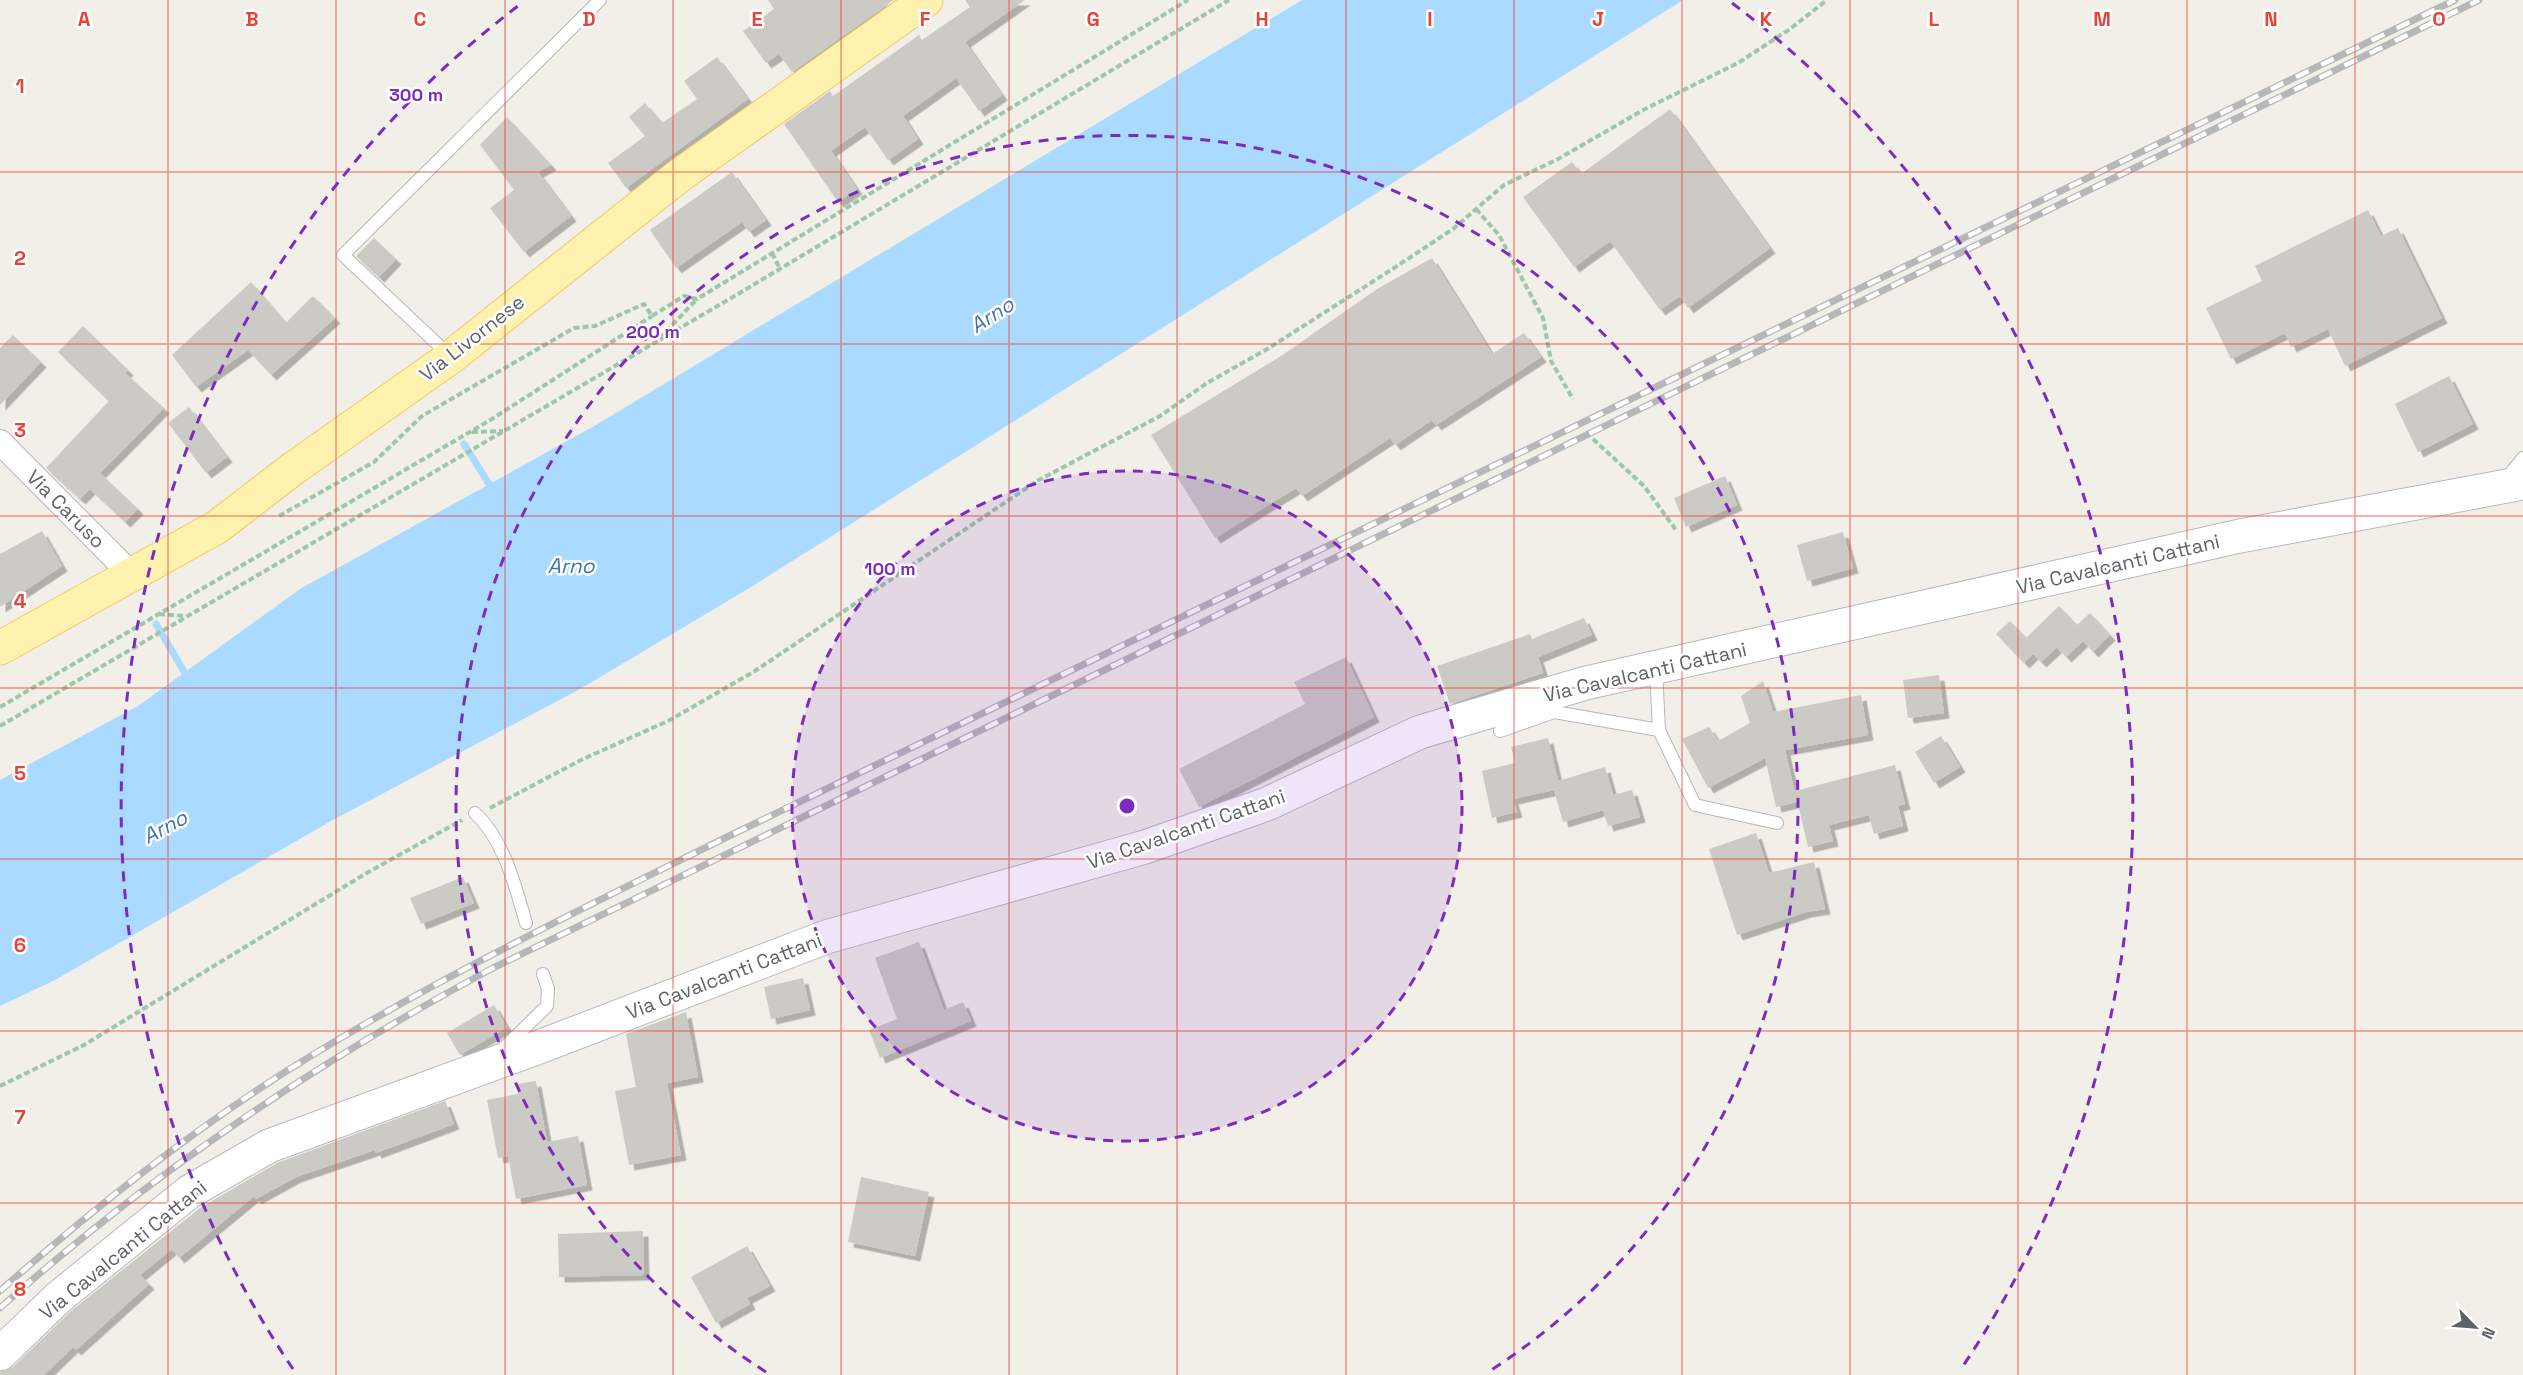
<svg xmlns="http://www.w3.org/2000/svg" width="2523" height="1375" viewBox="0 0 2523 1375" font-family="'Space Grotesk',sans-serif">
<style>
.water{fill:#aadaff}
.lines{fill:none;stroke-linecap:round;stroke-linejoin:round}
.stream{stroke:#aadaff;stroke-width:7}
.building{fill:#cccac5;filter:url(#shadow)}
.lane-casing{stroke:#b5b8bc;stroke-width:14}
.street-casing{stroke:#b5b8bc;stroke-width:26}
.secondary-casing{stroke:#b6babf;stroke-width:35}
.primary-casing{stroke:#f2c960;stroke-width:35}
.path{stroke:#9cc7a9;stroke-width:4;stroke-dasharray:6 3;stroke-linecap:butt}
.lane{stroke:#fff;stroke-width:12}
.street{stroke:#fff;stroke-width:24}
.secondary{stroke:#fff;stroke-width:33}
.primary{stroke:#fff2af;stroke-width:33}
.rail-casing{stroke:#b6b7b8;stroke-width:7}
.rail{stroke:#fff;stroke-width:4.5;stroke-dasharray:14;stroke-linecap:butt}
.grid{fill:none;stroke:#ea4335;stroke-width:1.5;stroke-opacity:0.55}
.ring{fill:none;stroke:#7b2cbf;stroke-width:3;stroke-dasharray:10 8}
.labels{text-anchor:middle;stroke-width:5;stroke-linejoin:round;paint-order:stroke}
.street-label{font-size:20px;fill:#5f6368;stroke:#fff}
.water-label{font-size:21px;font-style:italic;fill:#4174aa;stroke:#fff}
.grid-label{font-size:20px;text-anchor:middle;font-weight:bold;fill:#ea4335;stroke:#fff;stroke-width:5;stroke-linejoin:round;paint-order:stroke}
.centre{fill:#7b2cbf;stroke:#fff;stroke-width:3}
.ring-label{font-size:18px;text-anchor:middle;font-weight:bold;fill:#7b2cbf;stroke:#fff;stroke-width:5;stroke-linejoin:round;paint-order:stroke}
</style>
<defs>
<filter id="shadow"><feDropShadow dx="5.5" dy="5.5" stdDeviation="0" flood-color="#0004"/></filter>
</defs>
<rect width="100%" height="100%" fill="#f1efe8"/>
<path class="water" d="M1302,0H1683L751,587L580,689L331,821L55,980L0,1006V780L138,706L300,589L596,425Z"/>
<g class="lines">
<g class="stream">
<path d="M464,444L489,484"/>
<path d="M156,624L185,673"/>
</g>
</g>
<g class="building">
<path d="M768,0H894L792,72L779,54L766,63L743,31L774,9Z"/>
<path d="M965,0H1025L965,42L1002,95L979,111L956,78L903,116L918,139L888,160L865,127L831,151L857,189L838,202L784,124L830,91L833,96L919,35L922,40L970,7Z"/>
<path d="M717,57L748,99L626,188L608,163L645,136L629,117L645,103L662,123L697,99L684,81Z"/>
<path d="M1670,109L1770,248L1688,308L1680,296L1660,310L1610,241L1574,267L1523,197L1572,162L1581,174Z"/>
<path d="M507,117L551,165L538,172L571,216L524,252L490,208L514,190L480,145Z"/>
<path d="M732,172L766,220L749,232L742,222L676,268L650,230Z"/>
<path d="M2368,210L2381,236L2398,228L2442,318L2345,366L2328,329L2291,347L2285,333L2231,359L2206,308L2262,281L2255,266Z"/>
<path d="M374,238L396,259L379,277L356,256Z"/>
<path d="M1432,258L1492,354L1524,333L1541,357L1436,425L1432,420L1395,445L1390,438L1302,496L1296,488L1215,538L1151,435L1281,356L1377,289Z"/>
<path d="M251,282L286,323L313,296L335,318L271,375L248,350L196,387L172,355Z"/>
<path d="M83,326L128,370L125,373L164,408L100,473L138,509L125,522L90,489L80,499L46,468L109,401L58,352Z"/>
<path d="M13,335L41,362L0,405V348Z"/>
<path d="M2449,376L2473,424L2418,452L2395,404Z"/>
<path d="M189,407L227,457L206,473L168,423Z"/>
<path d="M1725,476L1737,505L1686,527L1674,498Z"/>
<path d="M42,531L62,566L0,607V554Z"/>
<path d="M1843,532L1853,568L1807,581L1797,545Z"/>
<path d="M2059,606L2077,625L2090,613L2110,635L2093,652L2083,641L2066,657L2057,647L2041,662L2033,654L2024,663L1996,634L2010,621L2026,638Z"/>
<path d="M1584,618L1592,635L1538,657L1543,673L1450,704L1437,666L1530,634L1532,639Z"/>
<path d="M1346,657L1374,717L1199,807L1179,769L1305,704L1294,682Z"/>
<path d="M1939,675L1944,713L1908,718L1903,680Z"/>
<path d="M1763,681L1773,712L1861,695L1868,735L1785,750L1797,802L1776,807L1765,758L1708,788L1682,739L1709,727L1718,741L1750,723L1741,696Z"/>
<path d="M1941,736L1960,767L1934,783L1915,752Z"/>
<path d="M1548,738L1558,781L1605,767L1613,795L1632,790L1640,817L1608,826L1603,810L1563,822L1554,790L1513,799L1517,812L1492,818L1482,771L1515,763L1511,747Z"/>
<path d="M1895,765L1905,804L1898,806L1903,826L1874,834L1869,815L1829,825L1833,841L1808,847L1795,791Z"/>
<path d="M1756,833L1769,873L1814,862L1825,909L1806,912L1737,935L1709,849Z"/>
<path d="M463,877L474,903L421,924L410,898Z"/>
<path d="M919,942L944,1010L963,1002L971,1021L880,1058L869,1030L897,1019L875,958Z"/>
<path d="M803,978L810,1010L771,1019L764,987Z"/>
<path d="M494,1005L507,1027L460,1055L447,1033Z"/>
<path d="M686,1012L698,1077L667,1083L681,1155L629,1165L615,1091L636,1087L626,1034Z"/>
<path d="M536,1081L547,1142L578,1136L587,1185L516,1199L508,1156L498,1158L487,1100L518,1094L517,1084Z"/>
<path d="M445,1101L454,1124L376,1153L375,1150L296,1177L256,1199L254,1196L179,1258L172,1249L140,1275L149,1284L76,1350L73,1347L44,1375H0V1372L13,1367L71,1311L200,1208L277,1163Z"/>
<path d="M861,1177L929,1192L915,1256L848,1242Z"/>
<path d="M643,1231L644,1275L559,1277L558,1234Z"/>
<path d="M747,1246L770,1286L747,1298L750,1304L716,1323L691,1277Z"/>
</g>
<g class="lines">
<defs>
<g id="lane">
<path d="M450,356L343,255L600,0"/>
<path d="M2506,479L2523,458"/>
<path d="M1656,669L1659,730L1695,805L1777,823"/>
<path d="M1500,731L1554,712L1659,730"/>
<path d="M475,813C504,840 515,885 526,923"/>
<path d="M501,1051L547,1006L548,989L543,974"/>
</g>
<path id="street" d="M0,442L132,575"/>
<path id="secondary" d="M0,1354L59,1297L189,1192L269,1146L539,1047L826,937L1145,847L1267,804L1420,732L1586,683L2240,536L2523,483"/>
<path id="primary" d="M0,648L217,527L294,468L451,357L680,175L926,0"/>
</defs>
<use href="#lane" class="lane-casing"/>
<use href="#street" class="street-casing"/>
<use href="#secondary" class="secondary-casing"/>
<use href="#primary" class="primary-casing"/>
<g class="path">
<path d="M1476,209L1499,235L1543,318L1551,361L1573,399"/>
<path d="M772,253L780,269"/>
<path d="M660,338L697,299"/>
<path d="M472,432L503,431"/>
<path d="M1593,439L1644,486L1676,530"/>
<path d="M279,516L374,462L422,416L574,328L595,326L644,304L652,316L684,296L697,299L1188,0"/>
<path d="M159,614L185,616"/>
<path d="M0,707L492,419L652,316"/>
<path d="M0,726L738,294L1229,0"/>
<path d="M490,808L583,759L668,721L755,671L1037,481L1160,416L1207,383L1269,348L1394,268L1453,229L1504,185L1558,159L1643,110L1738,63L1790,29L1827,0"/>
<path d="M0,1086L84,1045L365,874L462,820"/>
</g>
<use href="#lane" class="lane"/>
<use href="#street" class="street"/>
<use href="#secondary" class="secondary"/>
<use href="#primary" class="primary"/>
<defs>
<g id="rail">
<path d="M0,1291C98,1204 202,1122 314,1054C448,973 588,906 727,837L2455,0"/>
<path d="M0,1308C150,1174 315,1063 493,968L2479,0"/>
</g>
</defs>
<use href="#rail" class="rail-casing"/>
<use href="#rail" class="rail"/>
</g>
<path class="grid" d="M168,0V1375M336,0V1375M505,0V1375M673,0V1375M841,0V1375M1009,0V1375M1177,0V1375M1346,0V1375M1514,0V1375M1682,0V1375M1850,0V1375M2018,0V1375M2187,0V1375M2355,0V1375M0,172H2523M0,344H2523M0,516H2523M0,688H2523M0,859H2523M0,1031H2523M0,1203H2523"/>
<circle cx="1127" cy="806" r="335" fill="#7b2cbf" fill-opacity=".12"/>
<g class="ring">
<circle cx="1127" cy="806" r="335"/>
<path d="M766 1372A671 671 0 1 1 1488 1372"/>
<path d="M293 1369A1006 1006 0 0 1 522 3M1732 3A1006 1006 0 0 1 1961 1369"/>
</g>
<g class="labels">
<g class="street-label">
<text transform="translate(472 338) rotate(-38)" y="7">Via Livornese</text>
<text transform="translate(66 509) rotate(45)" y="7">Via Caruso</text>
<text transform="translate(2118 564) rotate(-13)" y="7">Via Cavalcanti Cattani</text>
<text transform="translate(1645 672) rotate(-13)" y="7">Via Cavalcanti Cattani</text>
<text transform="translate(1186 829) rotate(-19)" y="7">Via Cavalcanti Cattani</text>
<text transform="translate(724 976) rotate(-21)" y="7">Via Cavalcanti Cattani</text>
<text transform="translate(123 1250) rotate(-39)" y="7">Via Cavalcanti Cattani</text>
</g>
<g class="water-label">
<text transform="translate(992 315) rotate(-33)" y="7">Arno</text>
<text x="571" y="573">Arno</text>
<text transform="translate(165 827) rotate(-28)" y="7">Arno</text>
</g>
</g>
<g class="grid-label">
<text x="84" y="26">A</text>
<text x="252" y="26">B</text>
<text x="420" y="26">C</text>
<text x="589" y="26">D</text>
<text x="757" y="26">E</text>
<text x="925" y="26">F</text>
<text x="1093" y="26">G</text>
<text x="1262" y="26">H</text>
<text x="1430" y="26">I</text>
<text x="1598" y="26">J</text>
<text x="1766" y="26">K</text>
<text x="1934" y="26">L</text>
<text x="2102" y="26">M</text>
<text x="2271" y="26">N</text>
<text x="2439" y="26">O</text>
<text x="20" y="93">1</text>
<text x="20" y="265">2</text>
<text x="20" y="437">3</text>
<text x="20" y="608">4</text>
<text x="20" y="780">5</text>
<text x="20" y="952">6</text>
<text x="20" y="1124">7</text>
<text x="20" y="1296">8</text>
</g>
<circle cx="1127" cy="806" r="9" class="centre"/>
<g class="ring-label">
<text x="416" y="101">300 m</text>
<text x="653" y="338">200 m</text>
<text x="890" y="575">100 m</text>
</g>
<g transform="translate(2475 1327) rotate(115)" stroke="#ffffff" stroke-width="4.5" paint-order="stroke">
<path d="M0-4.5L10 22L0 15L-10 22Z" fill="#5f6368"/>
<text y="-9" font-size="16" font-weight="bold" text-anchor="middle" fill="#5f6368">N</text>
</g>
</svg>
